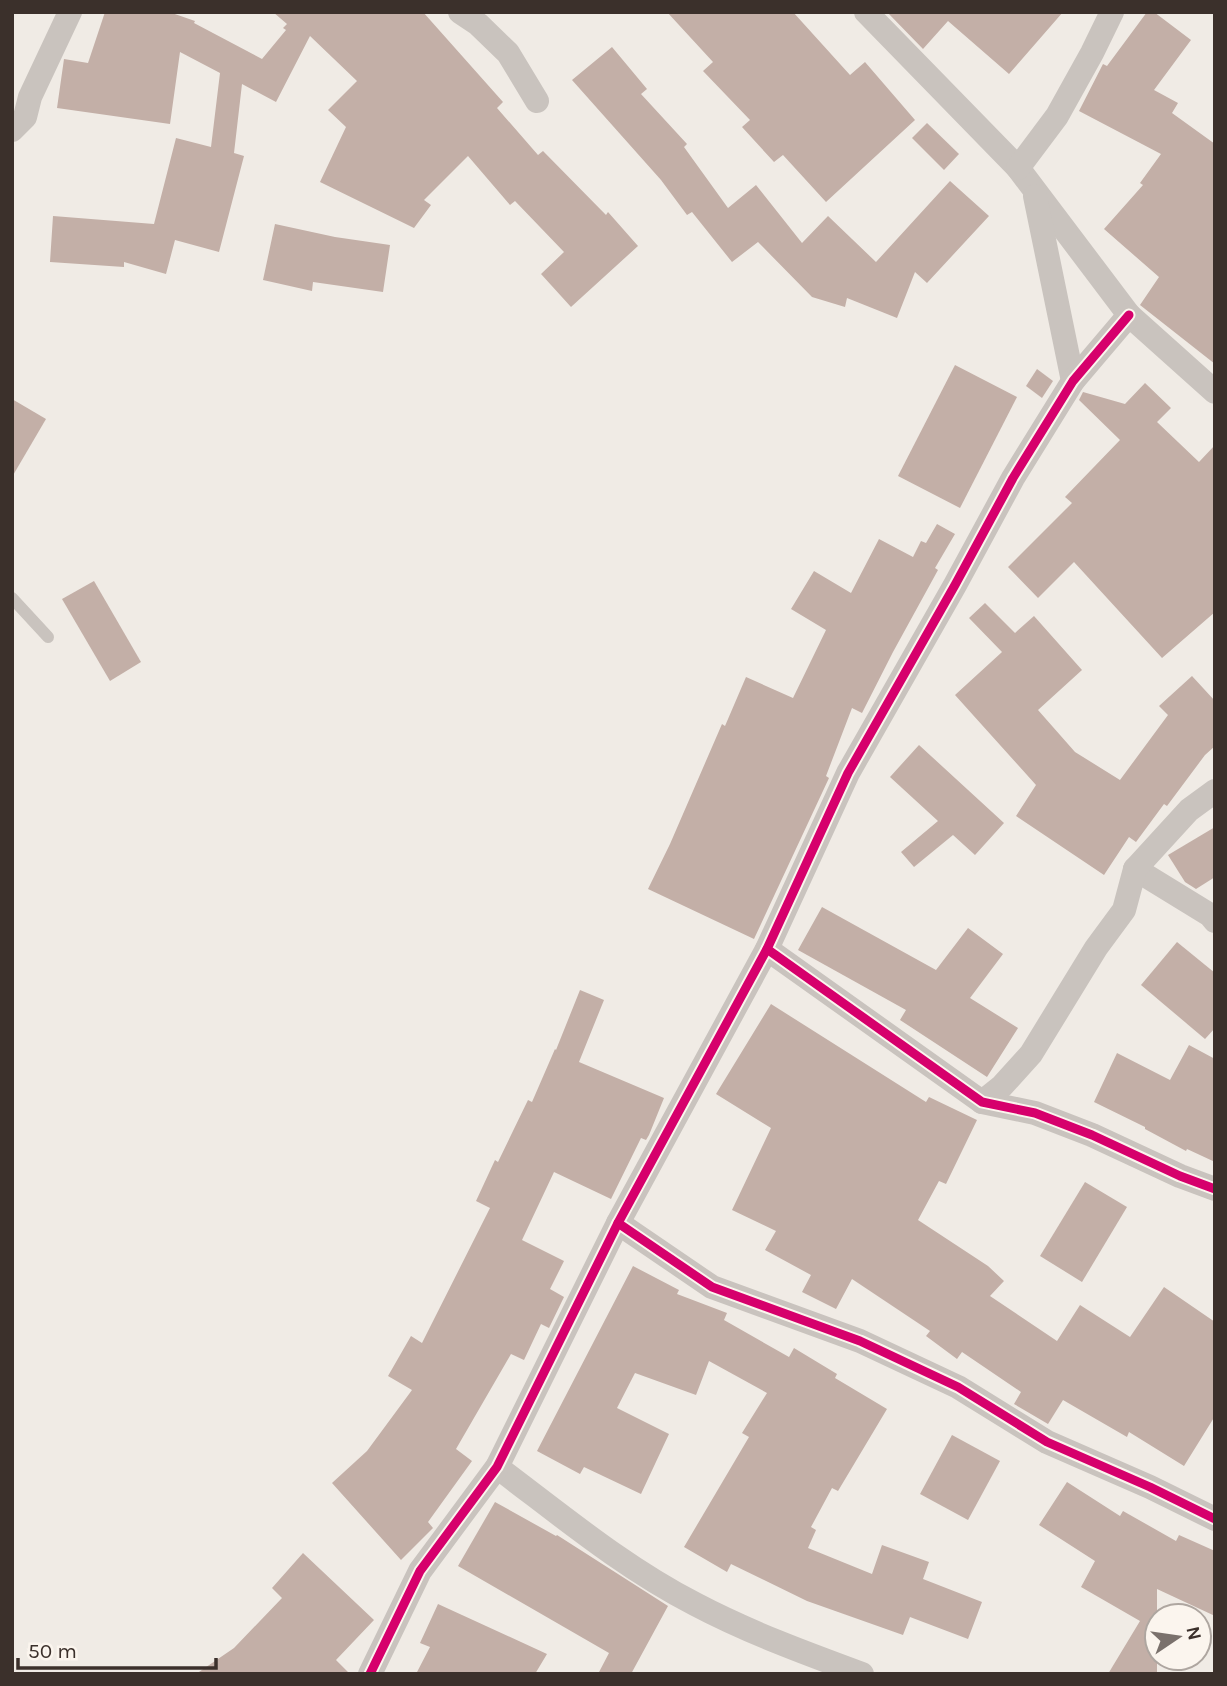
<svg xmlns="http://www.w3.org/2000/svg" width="1227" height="1686" viewBox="0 0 1227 1686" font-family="Karla,sans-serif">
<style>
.building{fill:#c3afa7}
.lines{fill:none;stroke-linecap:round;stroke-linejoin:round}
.lane{stroke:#c9c3be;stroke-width:12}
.street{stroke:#c9c3be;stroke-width:24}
.cycleway-casing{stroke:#fbf5ee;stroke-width:13}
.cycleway{stroke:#d6006c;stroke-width:9}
</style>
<rect width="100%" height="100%" fill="#f0ebe5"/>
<g class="building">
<path d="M105,12H169L195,21L194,23L262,59L286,30L283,28L287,24L273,12H423L503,102L497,108L538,155L543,151L606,215L608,212L638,246L571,307L541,274L564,252L515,201L510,205L468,156L424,200L431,205L414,228L320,182L346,127L328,110L357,81L310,36L276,102L242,84L234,153L244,156L219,252L175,240L166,274L124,262V267L50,262L53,216L154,224L176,138L211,147L220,73L180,52L170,124L57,108L64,59L88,63Z"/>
<path d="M667,12H793L850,75L865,62L915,120L826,202L783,155L774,162L742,127L750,120L703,71L713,62Z"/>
<path d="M887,12H1063L1009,74L948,21L923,49Z"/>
<path d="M1147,12H1154L1191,40L1154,90L1178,103L1172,113L1215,144V364L1140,305L1159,277L1104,229L1143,185L1140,183L1161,154L1079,111L1103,64L1107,66Z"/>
<path d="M612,47L647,89L641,94L687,144L684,147L728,208L756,185L802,243L828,216L876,262L950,181L989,216L927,283L915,272L897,318L847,298L845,307L812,297L758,242L732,262L692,212L687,215L661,180L572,80Z"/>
<path d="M927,123L959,154L944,170L912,138Z"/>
<path d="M275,224L335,237L390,245L383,292L313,282L312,291L263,280Z"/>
<path d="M955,365L1017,397L960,508L898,476Z"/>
<path d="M1037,369L1053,381L1042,398L1026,386Z"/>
<path d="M1145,383L1171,408L1157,422L1199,462L1215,445V612L1162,658L1074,562L1038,598L1008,567L1072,503L1065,497L1120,440L1079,400L1083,392L1125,404Z"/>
<path d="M12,399L46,419L12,477Z"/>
<path d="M937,524L955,534L935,568L938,570L893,652L862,713L852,708L826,776L829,778L754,939L648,889L670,844L722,724L725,726L746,677L793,698L826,630L791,609L814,571L851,593L879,539L913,557L921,541L926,543Z"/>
<path d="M94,581L141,662L110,681L62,599Z"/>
<path d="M985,603L1015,633L1034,616L1082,670L1038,710L1075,752L1120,780L1168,715L1159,706L1192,676L1215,701V746L1205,755L1167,806L1164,804L1136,842L1129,837L1104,875L1016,816L1036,785L955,695L1002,652L969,618Z"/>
<path d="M919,745L1004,823L975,855L953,835L914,867L901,852L938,821L890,777Z"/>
<path d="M1215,827V877L1196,889L1185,882L1168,855Z"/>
<path d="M822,907L936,970L968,928L1003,954L970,998L1018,1028L987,1077L900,1020L906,1010L798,950Z"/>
<path d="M1177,942L1215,973V1028L1205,1039L1141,985Z"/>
<path d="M580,990L604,1000L579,1062L664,1098L649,1135L646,1140L641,1138L611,1199L554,1172L522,1240L564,1261L550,1289L564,1297L549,1328L541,1324L524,1360L511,1354L456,1449L472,1461L428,1522L433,1528L401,1560L332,1483L367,1451L412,1390L388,1376L411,1336L422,1343L490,1208L476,1201L495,1160L498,1162L528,1100L532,1102L555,1049L556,1050Z"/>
<path d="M771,1004L926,1102L929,1097L977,1120L946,1184L939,1181L918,1220L988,1266L1004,1281L990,1296L1057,1341L1080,1305L1130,1337L1164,1287L1215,1322V1416L1184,1466L1129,1432L1127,1437L1063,1400L1048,1424L1014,1404L1021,1392L962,1352L957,1359L926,1336L930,1331L852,1279L836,1309L802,1292L811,1275L765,1250L776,1231L732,1210L771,1128L716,1094Z"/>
<path d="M1189,1045L1215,1059V1162L1187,1149L1186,1151L1145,1129V1127L1094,1102L1117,1053L1170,1080Z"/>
<path d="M1085,1182L1127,1207L1082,1282L1040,1256Z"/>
<path d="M633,1266L679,1290L677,1294L727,1313L724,1320L789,1357L794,1348L837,1374L835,1378L887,1409L838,1491L832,1488L811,1527L816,1530L808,1548L872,1574L882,1545L929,1562L923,1579L982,1602L968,1639L910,1617L903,1635L807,1601L731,1564L727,1572L684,1547L749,1437L742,1433L767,1393L709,1361L696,1395L635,1373L617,1408L669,1434L641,1494L584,1467L580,1474L537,1451Z"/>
<path d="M952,1435L1000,1461L968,1520L920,1494Z"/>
<path d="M1067,1482L1120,1516L1123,1511L1176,1541L1179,1535L1215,1551V1616L1157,1589V1674H1108L1140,1621L1081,1587L1095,1561L1039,1525Z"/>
<path d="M495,1502L556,1536L557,1535L668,1606L631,1674H598L609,1653L458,1566Z"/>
<path d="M303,1553L374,1620L336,1660L350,1674H196L234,1648L282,1598L272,1588Z"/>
<path d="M438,1604L547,1654L535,1674H416L430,1647L420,1643Z"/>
</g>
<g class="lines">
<path class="lane" d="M12,598L48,637"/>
<g class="street">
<path d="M460,12L478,24L508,53L537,101"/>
<path d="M866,12L1018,168L1129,315L1215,392"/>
<path d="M12,130L25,117L30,97L70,12"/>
<path d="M1018,168L1057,116L1092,53L1112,12"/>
<path d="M1035,196L1073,381"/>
<path d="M1135,869L1210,915L1215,921"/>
<path d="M767,949L982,1102L1035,1113L1092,1135L1180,1176L1215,1189"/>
<path d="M982,1102L1002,1086L1031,1054L1096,948L1124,910L1135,869L1189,810L1215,791"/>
<path d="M618,1223L712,1287L860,1341L958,1387L1047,1442L1150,1487L1215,1519"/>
<path d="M497,1467C561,1515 623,1567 695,1604C748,1632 805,1653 862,1674"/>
<path d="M370,1674L420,1571L497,1467L618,1223L767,949L848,773L955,585L1013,478L1073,381L1129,315"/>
</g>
<defs>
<g id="cycleway">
<path d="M767,949L982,1102L1035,1113L1092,1135L1180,1176L1215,1189"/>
<path d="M618,1223L712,1287L860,1341L958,1387L1047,1442L1150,1487L1215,1519"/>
<path d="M370,1674L420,1571L497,1467L618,1223L767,949L848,773L955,585L1013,478L1073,381L1129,315"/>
</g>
</defs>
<use href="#cycleway" class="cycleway-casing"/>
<use href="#cycleway" class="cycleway"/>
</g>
<rect width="1227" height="1686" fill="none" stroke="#3b302b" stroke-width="28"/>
<g transform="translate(1178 1637) rotate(77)"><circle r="33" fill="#fbf5ee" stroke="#aea6a0" stroke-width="2"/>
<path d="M0-5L12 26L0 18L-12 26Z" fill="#7a716c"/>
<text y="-10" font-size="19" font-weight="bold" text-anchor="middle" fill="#3b302b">N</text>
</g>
<path d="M18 1658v10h198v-10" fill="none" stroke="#3b302b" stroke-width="3.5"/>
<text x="28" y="1658" font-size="21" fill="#3b302b" stroke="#fbf5ee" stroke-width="5" paint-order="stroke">50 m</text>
</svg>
